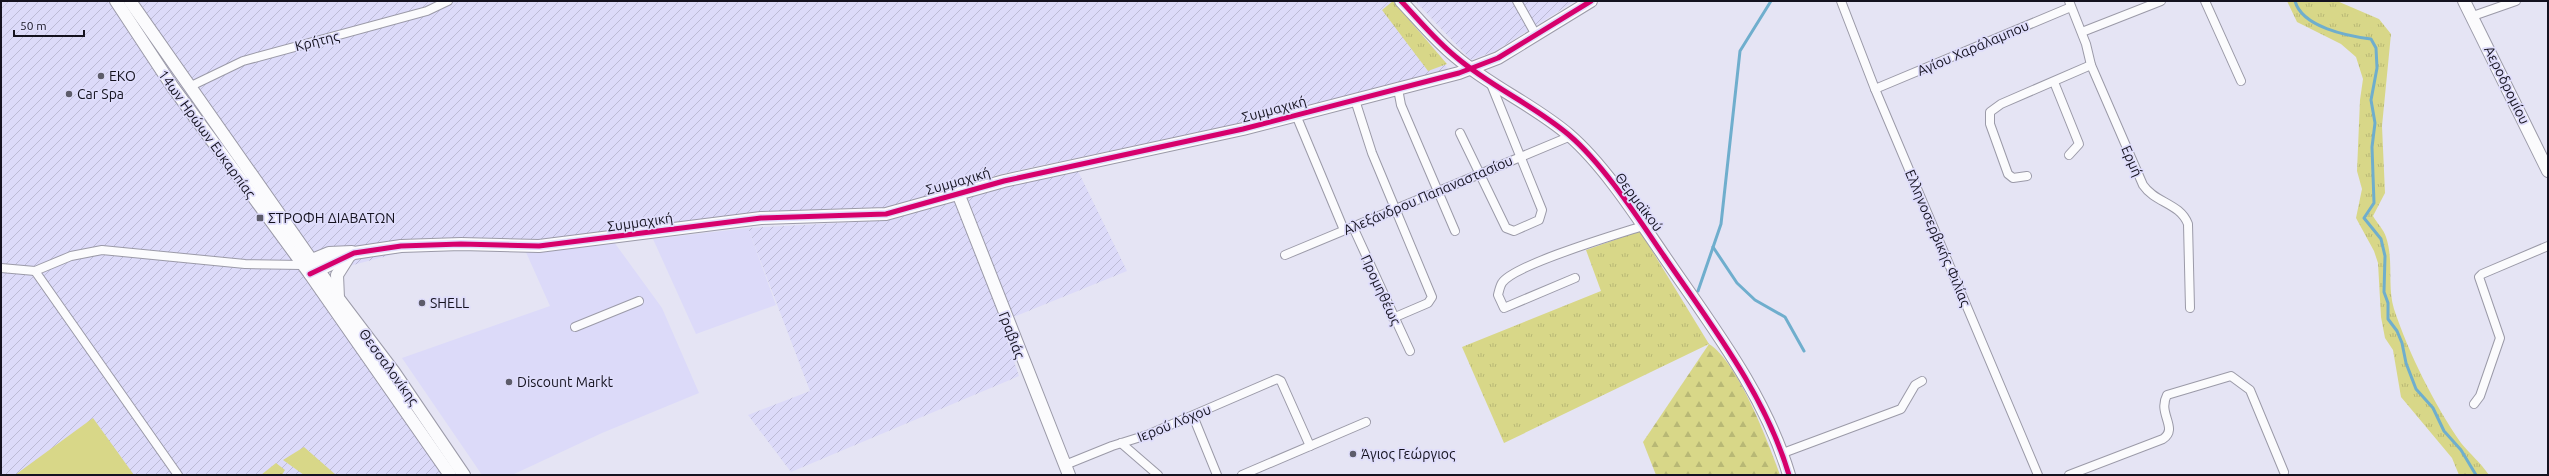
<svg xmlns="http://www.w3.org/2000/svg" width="2549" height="476" viewBox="0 0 2549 476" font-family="Ubuntu,sans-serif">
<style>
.built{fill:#dcdaf9}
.industrial{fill:url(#industrial-furrows)}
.grass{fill:url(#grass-tufts)}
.forest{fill:url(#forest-firs)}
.park{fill:#d8d788}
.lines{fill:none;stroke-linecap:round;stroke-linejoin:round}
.stream{stroke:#6faecd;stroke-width:3}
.street-casing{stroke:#9b9aa8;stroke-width:10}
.secondary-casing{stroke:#9b9aa8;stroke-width:14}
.street{stroke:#fbfbfd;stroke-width:8}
.secondary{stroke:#fbfbfd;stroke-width:12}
.cycleway-casing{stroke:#dfddfb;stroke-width:8}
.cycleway{stroke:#d6006c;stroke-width:5}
.poi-dot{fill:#5d5c6a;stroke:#dfddfb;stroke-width:1.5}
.labels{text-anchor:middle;stroke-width:3.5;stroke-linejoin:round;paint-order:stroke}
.street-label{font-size:14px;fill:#14121f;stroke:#dfddfb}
.poi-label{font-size:14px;fill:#14121f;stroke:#dfddfb;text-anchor:start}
</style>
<defs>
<pattern id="industrial-furrows" width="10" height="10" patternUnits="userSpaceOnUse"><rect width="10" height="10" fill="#dcdaf9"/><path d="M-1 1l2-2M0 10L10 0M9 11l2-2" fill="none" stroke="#bcbad5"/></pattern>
<pattern id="grass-tufts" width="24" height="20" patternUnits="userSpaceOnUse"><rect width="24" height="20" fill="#d8d788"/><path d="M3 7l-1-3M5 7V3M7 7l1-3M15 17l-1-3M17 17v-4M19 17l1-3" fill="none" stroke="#b8b875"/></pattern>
<pattern id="forest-firs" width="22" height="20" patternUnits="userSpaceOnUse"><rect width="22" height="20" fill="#d8d788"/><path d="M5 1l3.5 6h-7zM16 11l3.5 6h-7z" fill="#b8b875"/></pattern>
</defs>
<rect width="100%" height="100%" fill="#e5e4f4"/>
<g class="built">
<path d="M748,228L776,305L696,334L653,239Z"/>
<path d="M614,242L662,308L699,393L602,433L512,475H482L402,358L550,306L525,250Z"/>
</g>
<g class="industrial">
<path d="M1,1H1391L1450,71L1218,128L1001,174L877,211L539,242L402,252L319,274L352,329L457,475H1Z"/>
<path d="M1415,1H1575L1495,51L1471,60Z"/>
<path d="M1077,169L1127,271L1001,322L1019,376L791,472L748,415L810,391L748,228L875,221Z"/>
</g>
<g class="grass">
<path d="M1393,1L1447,64L1428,71L1382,10Z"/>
<path d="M2287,1H2337L2379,19L2391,34L2382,126L2385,193L2373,216C2377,223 2384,230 2386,237C2394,260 2387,286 2394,309C2409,354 2434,404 2461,443C2470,454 2481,463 2489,475H2459L2452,458L2401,397L2393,350L2385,338L2381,317L2378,263L2374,251L2356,218L2362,189L2357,171L2360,100L2363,79L2356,57L2341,44L2297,22Z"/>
<path d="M1640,231L1709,344L1504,443L1462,347L1601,291L1586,250Z"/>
<path d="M276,463L285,470L282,475H261Z"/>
</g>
<path class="forest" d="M1709,344C1738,362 1768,442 1780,475H1656L1643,442Z"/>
<g class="park">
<path d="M93,418L134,475H15Z"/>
<path d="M304,447L336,475H304L283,460Z"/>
</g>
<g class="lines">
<g class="stream">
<path d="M2295,1C2302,27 2347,36 2371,39L2376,48L2377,68L2371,100L2375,123L2372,147L2374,203L2364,218L2381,239L2385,256L2384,292L2388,303V319L2397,331L2402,343L2406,363L2416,389L2433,408L2444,431L2461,450L2476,475"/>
<path d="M1713,247L1737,283L1755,300L1785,317L1804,351"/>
<path d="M1698,291L1721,224L1740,51L1771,1"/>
</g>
<defs>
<g id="street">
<path d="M1517,1L1536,35"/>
<path d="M1841,1L1875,89L2038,475"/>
<path d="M2069,1L2086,44L2091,65L2143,185C2155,203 2180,203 2188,224L2190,308"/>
<path d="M2205,1L2241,81"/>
<path d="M2473,16L2516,1"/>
<path d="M2082,32L2161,1"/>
<path d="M2054,82L2079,144L2069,155"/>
<path d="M189,87L243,61L427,11L448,1"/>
<path d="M1398,89L1401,105L1455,231"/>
<path d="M1875,89L2071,7"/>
<path d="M1355,100L1372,153L1432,297L1428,303L1393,318"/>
<path d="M1296,115L1344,230"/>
<path d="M1460,133L1506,228L1514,231L1539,220L1542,210L1491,84"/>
<path d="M2027,176L2013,178L2008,174L1990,124V112L2001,104L2091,65"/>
<path d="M1353,227L1410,351"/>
<path d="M1285,255L1571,136"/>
<path d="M1,268L35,271"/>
<path d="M1575,278L1504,308L1498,295C1499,291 1500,286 1502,283C1513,265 1618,234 1643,226"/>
<path d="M575,327L639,301"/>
<path d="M2474,404L2480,396L2500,338L2479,277L2482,274L2548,246"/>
<path d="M1193,416L1217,475"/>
<path d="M1121,443L1158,475"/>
<path d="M1783,453L1901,409L1915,385L1922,381"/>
<path d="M1065,465L1112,446L1147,435L1277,379L1281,381L1310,446"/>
<path d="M178,475L35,271L71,256L102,250L245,264L302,265"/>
<path d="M1242,475L1366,422"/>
<path d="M2069,475L2163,439C2179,428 2157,414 2167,395L2231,376L2250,390L2284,472"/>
</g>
<g id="secondary">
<path d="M116,1L172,86L310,274L450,475"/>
<path d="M130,1L338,298L394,372L464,475"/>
<path d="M1401,1C1419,20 1436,41 1456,57C1491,87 1534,105 1569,135C1604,165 1638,218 1664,256C1711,325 1765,394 1789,475"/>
<path d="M2464,1L2548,171"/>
<path d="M958,193L1069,475"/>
<path d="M307,262L329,253L352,252"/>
<path d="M310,274L354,253L401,246L461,244L539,246L761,218L886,214L1004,181L1243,129L1459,73L1498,58L1591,1"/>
<path d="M338,298L337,275L349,256"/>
</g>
</defs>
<use href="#street" class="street-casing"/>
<use href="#secondary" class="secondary-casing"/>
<use href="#street" class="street"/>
<use href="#secondary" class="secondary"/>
<defs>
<g id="cycleway">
<path d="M1401,1C1419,20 1436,41 1456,57C1491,87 1534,105 1569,135C1604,165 1638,218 1664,256C1711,325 1765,394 1789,475"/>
<path d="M310,274L354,253L401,246L461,244L539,246L761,218L886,214L1004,181L1243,129L1459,73L1498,58L1591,1"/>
</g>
</defs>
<use href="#cycleway" class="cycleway-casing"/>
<use href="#cycleway" class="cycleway"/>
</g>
<g class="poi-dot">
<circle cx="101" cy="76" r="4"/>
<circle cx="69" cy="94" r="4"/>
<rect x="256" y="214" width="8" height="8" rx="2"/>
<circle cx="422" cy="303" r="4"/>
<circle cx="509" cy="382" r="4"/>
<circle cx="1353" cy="454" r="4"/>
</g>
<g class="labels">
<g class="street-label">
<text transform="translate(317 41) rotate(-14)" y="5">Κρήτης</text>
<text transform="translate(1973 48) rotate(-23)" y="5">Αγίου Χαράλαμπου</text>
<text transform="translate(2507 85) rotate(64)" y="5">Αεροδρομίου</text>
<text transform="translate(1274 109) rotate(-15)" y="5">Συμμαχική</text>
<text transform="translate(207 134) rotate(54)" y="5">14ων Ηρώων Ευκαρπίας</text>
<text transform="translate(2132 161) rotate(66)" y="5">Ερμή</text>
<text transform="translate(958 181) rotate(-16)" y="5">Συμμαχική</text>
<text transform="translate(1428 195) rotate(-23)" y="5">Αλεξάνδρου Παπαναστασίου</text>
<text transform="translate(1639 202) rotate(53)" y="5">Θερμαϊκού</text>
<text transform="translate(640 222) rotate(-8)" y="5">Συμμαχική</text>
<text transform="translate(1938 238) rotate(67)" y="5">Ελληνοσερβικής Φιλίας</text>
<text transform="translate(1381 290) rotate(65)" y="5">Προμηθέως</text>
<text transform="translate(1012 335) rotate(69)" y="5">Γραβιάς</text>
<text transform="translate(389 367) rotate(54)" y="5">Θεσσαλονίκης</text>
<text transform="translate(1174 423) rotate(-22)" y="5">Ιερού Λόχου</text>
</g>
<g class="poi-label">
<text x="109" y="81">ΕΚΟ</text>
<text x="77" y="99">Car Spa</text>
<text x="268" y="223">ΣΤΡΟΦΗ ΔΙΑΒΑΤΩΝ</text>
<text x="430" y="308">SHELL</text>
<text x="517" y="387">Discount Markt</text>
<text x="1361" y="459">Άγιος Γεώργιος</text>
</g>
</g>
<rect width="2549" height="476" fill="none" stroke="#14121f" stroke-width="4"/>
<path d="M14 30v6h70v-6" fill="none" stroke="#14121f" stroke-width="2"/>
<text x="20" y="30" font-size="12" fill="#14121f" stroke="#dfddfb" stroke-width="3" paint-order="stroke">50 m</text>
</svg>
